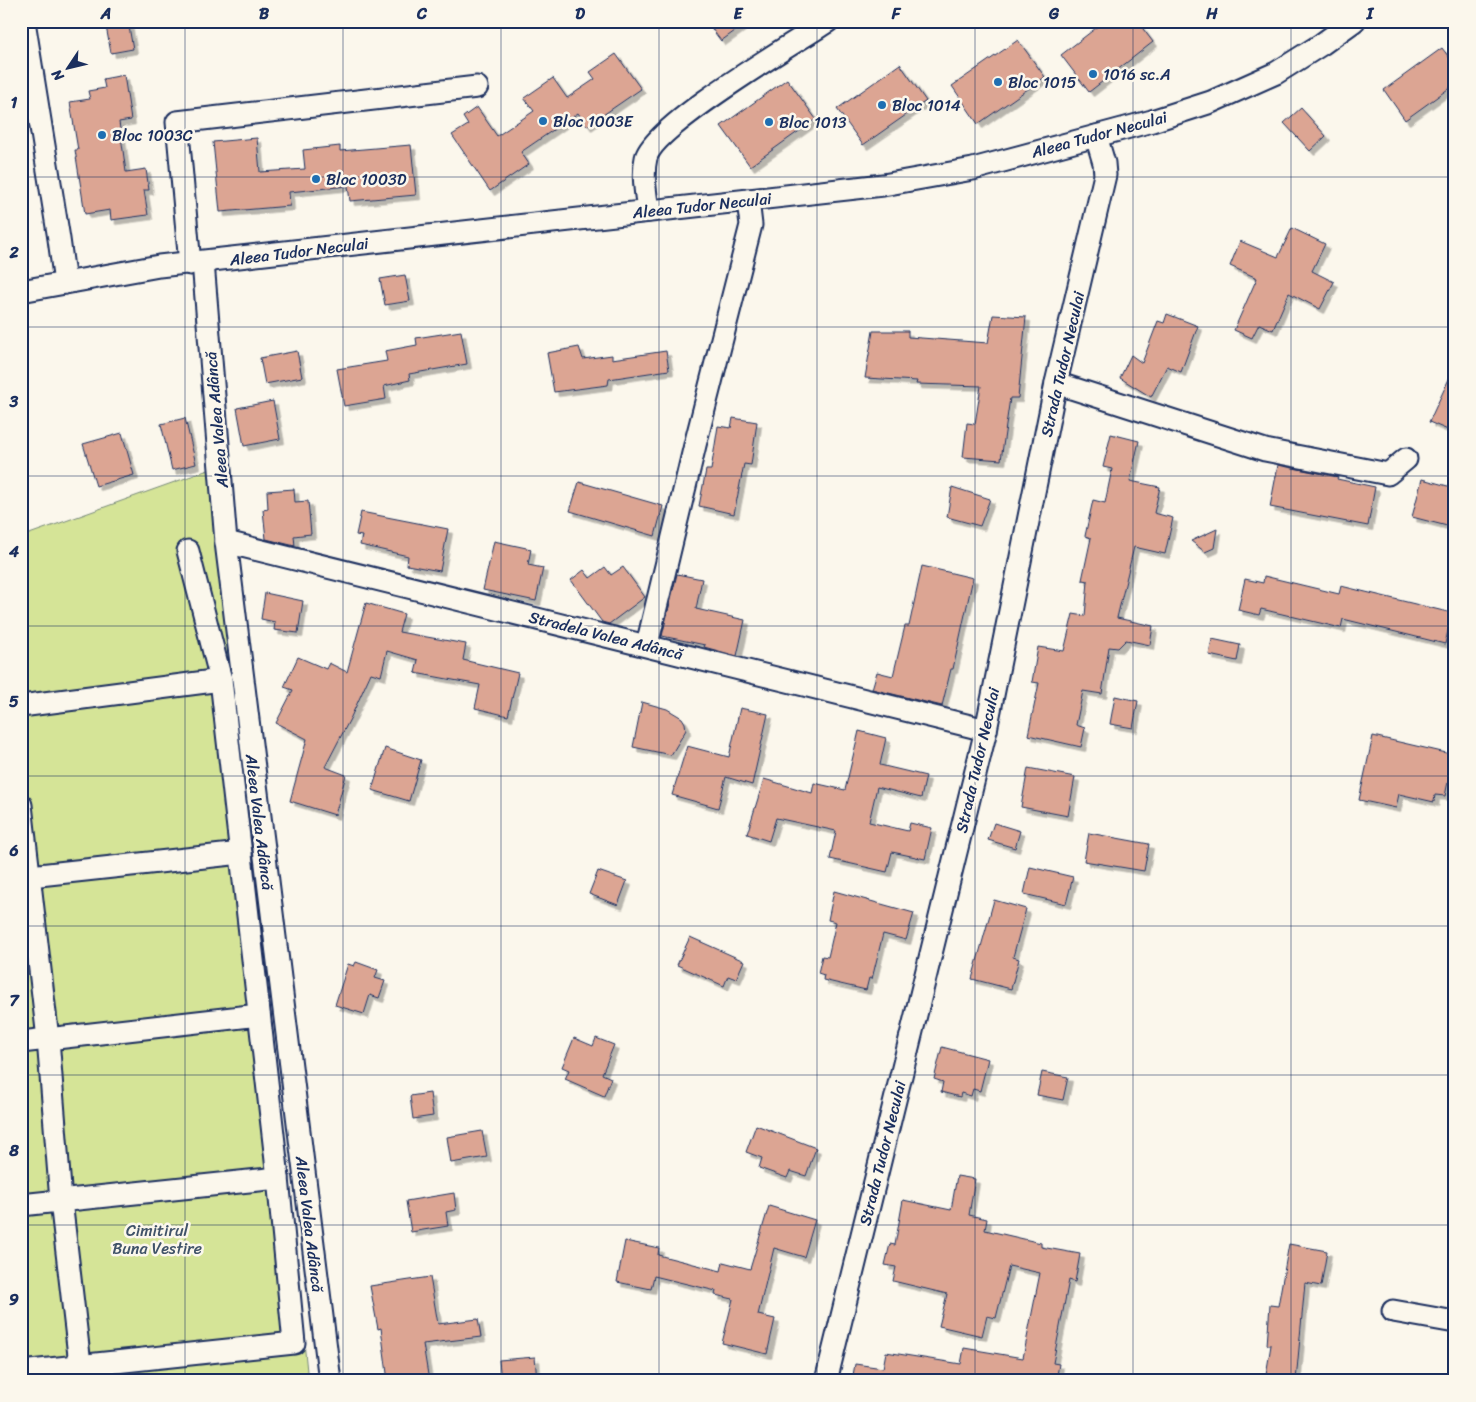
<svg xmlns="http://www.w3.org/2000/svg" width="1476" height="1402" viewBox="0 0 1476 1402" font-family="Sriracha,sans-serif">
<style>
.green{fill:#d5e497;stroke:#788a7a}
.building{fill:#dca593;stroke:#1b2f5e;filter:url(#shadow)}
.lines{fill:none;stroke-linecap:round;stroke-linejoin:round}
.minor-casing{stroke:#1b2f5e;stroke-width:25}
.minor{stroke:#fbf7ec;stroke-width:21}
.grid{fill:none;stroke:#1b2f5e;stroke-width:1;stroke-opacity:0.55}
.poi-dot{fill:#1f6fb2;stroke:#fbf7ec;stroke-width:2}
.labels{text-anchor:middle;stroke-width:5;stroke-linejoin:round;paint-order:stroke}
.poi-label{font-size:16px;fill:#1b2f5e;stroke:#fbf7ec;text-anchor:start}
.street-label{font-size:16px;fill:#1b2f5e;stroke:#fbf7ec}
.park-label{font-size:16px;fill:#405369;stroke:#fbf7ec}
.neatline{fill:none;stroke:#1b2f5e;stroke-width:2}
.grid-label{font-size:16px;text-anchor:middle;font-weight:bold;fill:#1b2f5e}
</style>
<defs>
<filter id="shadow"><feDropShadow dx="4.5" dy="4.5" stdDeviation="0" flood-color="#0004"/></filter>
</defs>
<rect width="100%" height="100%" fill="#fbf7ec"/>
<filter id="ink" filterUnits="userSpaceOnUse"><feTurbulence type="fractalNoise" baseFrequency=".02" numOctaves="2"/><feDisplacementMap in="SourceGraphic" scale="10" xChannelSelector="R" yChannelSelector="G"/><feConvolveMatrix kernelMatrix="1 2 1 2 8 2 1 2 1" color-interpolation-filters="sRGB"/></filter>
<g filter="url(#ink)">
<path class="green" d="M211,469L271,1020L308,1381H21V537Z"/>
<g class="building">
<path d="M105,21H128L133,49L111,53Z"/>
<path d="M706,21H749L721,41Z"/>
<path d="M1105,21H1137L1153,42L1089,92L1061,55Z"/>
<path d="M1018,40L1045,77L978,124L952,86Z"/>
<path d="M1442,48L1455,65V84L1405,120L1384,90Z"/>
<path d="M616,54L641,89L587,126L578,113L521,152L529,164L490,191L452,135L468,125L463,117L477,107L497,136L534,111L524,98L553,78L567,98L595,79L590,72Z"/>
<path d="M900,64L926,101L863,145L837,109Z"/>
<path d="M124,75L131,120L119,122L126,172L146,169L149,190H144L148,215L111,220L110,210L85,214L75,150H78L70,102L90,99L88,91L105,88L103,79Z"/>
<path d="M787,79L816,119L750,166L721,126Z"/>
<path d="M1301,108L1326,136L1310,151L1284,123Z"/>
<path d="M257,138L260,172L305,169L303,150L340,146V151L411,145L416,195L350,201L348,186L289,192L290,206L220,212L213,142Z"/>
<path d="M1292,228L1325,244L1312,271L1334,282L1320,309L1289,293L1273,330L1259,324L1252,338L1234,330L1257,278L1230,266L1240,241L1278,257Z"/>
<path d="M405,275L410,301L385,305L380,279Z"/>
<path d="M1167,314L1198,326L1181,372L1167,366L1151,397L1120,378L1131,355L1142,363L1158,321L1164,323Z"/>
<path d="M993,315L1026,317L1018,398H1010L1001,460L963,457L967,423L975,424L981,386L916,384L917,381L865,378L873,331H908V337L988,343Z"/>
<path d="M461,331L467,364L409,374L410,380L384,386L386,399L344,406L337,369L387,361L385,351L417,345L416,338Z"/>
<path d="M579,347L583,359L612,355V359L666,351L669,370L609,379L608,385L554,392L547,353Z"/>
<path d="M297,351L302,377L265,384L260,358Z"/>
<path d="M1455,366V433L1429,422Z"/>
<path d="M273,401L280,439L244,446L237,408Z"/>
<path d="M185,418L196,464L172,470L161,424Z"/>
<path d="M733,418L757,422L751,465L744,464L734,514L699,506L706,470H711L718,426L731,428Z"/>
<path d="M122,433L134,475L96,486L83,444Z"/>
<path d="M1111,434L1139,441L1130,481L1160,487L1154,513L1173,518L1165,554L1134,547L1117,618L1153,626L1150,645L1126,640L1118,648L1109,647L1102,694L1083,691L1076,725L1085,728L1081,747L1028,735L1039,683L1032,682L1038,647L1064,651L1073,614L1085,616L1088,581L1082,580L1091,538L1085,536L1093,500L1105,503L1112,469L1103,467Z"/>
<path d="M1278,465L1338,477L1337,479L1375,487L1368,526L1270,507Z"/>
<path d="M1422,479L1455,488V528L1412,517Z"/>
<path d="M579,482L663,506L655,536L570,511Z"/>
<path d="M952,487L990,499L980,526L947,517Z"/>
<path d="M294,489L295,502L308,501L311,534L294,536L295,546L266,539L263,510L268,509L267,491Z"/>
<path d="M361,512L448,529L440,571L407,565L408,556L360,545L362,536L356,535Z"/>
<path d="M1217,529L1214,548L1205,552L1191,541Z"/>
<path d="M494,541L531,549L528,565L543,568L536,601L483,590Z"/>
<path d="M922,566L973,578L953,669H951L942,706L872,689L877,672L893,676L905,626H909Z"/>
<path d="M605,567L611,575L623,567L645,597L609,624L602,622L571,580L584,570L590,578Z"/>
<path d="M677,574L702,579L696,609L745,620L737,656L704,647L705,645L662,636Z"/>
<path d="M1264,576L1339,594L1341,586L1452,613L1445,644L1343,619L1341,628L1261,609L1259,615L1238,610L1245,579L1263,583Z"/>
<path d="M265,593L303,601L298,633L274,630L275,622L261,619Z"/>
<path d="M366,603L404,614L399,632L466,644L463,660L518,673L508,716L475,708L480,685L415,673L418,660L387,651L381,676L371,673L351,717L325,767L346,775L335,815L290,801L307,739L276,723L293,690L284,687L298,657L326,669L329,663L347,672Z"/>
<path d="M1212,639L1240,645L1237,661L1209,655Z"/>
<path d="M1115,696L1138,701L1133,728L1110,724Z"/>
<path d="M642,702L667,709L682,718L685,723L686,730L671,755L633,747Z"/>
<path d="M740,708L768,714L752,785L726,777L718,808L672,795L687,746L729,757Z"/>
<path d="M859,731L886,738L880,765L926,776L921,798L877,787L869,822L908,831L910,823L932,828L925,859L892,852L887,872L830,859L836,831L776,818L769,841L747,834L764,779L812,793L814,783L845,790Z"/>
<path d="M1373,736L1455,755V762L1450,782H1448L1445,796L1435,795L1434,802L1399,794L1396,808L1359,800Z"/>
<path d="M385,748L421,760L409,801L372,790Z"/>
<path d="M1028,768L1075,777L1068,816L1021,807Z"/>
<path d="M994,823L1020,831L1015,848L988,840Z"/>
<path d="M1089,833L1149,844L1144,871L1084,861Z"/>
<path d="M1030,867L1073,877L1066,904L1024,894Z"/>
<path d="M598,871L627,881L618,905L589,894Z"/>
<path d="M834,891L914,913L906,940L883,934L872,979L869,978L866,990L823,980L824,975L818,973L822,956L828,957L836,922L828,920Z"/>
<path d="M994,900L1026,909L1013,957L1019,959L1011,989L972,979Z"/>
<path d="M690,937L744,961L736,979L728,976L724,986L677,965Z"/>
<path d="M356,962L378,970L375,978L385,981L379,998L370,995L364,1014L335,1005L348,964L354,966Z"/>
<path d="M574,1038L593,1046L596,1038L614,1045L602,1074L611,1078L604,1096L565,1079L569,1070L562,1067Z"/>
<path d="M942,1047L988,1059L980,1091L973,1089L971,1096L961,1093L960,1097L941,1092L943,1082L934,1079Z"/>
<path d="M1042,1072L1068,1077L1063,1100L1037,1095Z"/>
<path d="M430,1093L433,1116L413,1119L410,1096Z"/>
<path d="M756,1125L816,1148L806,1176L790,1171L787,1178L759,1168L762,1158L746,1152Z"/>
<path d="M482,1131L487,1157L451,1163L447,1137Z"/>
<path d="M957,1176L975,1179L969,1215L987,1219L985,1230L1041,1243V1247L1080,1254L1075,1282L1069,1280L1053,1363L1059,1364L1056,1381H852L855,1364L883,1368L886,1352L961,1364L964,1348L1023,1358L1040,1273L1009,1266L996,1318L987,1316L982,1336L939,1326L947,1294L893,1281L896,1267L885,1265L890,1244L895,1245L903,1200L951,1210Z"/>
<path d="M454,1193L456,1210L446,1212L448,1226L411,1232L406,1201Z"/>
<path d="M769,1206L815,1220L804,1257L774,1248L758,1315L775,1319L767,1354L722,1343L733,1299L715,1295L716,1291L654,1276L651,1289L617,1282L625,1241L659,1248L658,1255L721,1271L723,1262L750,1269Z"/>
<path d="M1289,1244L1327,1251L1321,1286L1305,1283L1296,1381H1265L1271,1345H1267L1270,1305L1278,1306Z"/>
<path d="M430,1277L438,1324L478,1319L481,1337L423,1344L429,1381H388L381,1328L378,1329L370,1286Z"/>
<path d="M535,1357L537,1381H501L499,1360Z"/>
</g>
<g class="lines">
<defs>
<g id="minor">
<path d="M24,21L59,239L65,283"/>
<path d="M648,211C646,194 642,175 646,158C654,125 795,43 828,21"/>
<path d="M203,262L226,542L330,1381"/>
<path d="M190,264L177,122L477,87"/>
<path d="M21,291L159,266L883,185L973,169L1152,121L1211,102L1276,73L1322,44L1354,21"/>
<path d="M1056,383L1265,450L1388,474L1406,459"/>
<path d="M226,542L986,730"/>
<path d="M647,645L695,445L751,225L748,200"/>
<path d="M21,706L221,680"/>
<path d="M21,805L48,1039L61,1201L82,1381"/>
<path d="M21,877L241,853"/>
<path d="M21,1042L259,1015"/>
<path d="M21,1205L278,1178"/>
<path d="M1393,1311L1455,1322"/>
<path d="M21,1372L294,1343L278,1178L221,680L188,551"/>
<path d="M826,1381L986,730L1056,383L1105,175L1104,163L1096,136"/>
</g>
</defs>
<use href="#minor" class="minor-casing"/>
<use href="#minor" class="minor"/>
</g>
</g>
<path class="grid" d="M185,21V1381M343,21V1381M501,21V1381M659,21V1381M817,21V1381M975,21V1381M1133,21V1381M1291,21V1381M21,177H1455M21,327H1455M21,476H1455M21,626H1455M21,776H1455M21,926H1455M21,1075H1455M21,1225H1455"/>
<g class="poi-dot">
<circle cx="1093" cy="74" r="5"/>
<circle cx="998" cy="82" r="5"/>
<circle cx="882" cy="105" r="5"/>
<circle cx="543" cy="121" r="5"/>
<circle cx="769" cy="122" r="5"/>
<circle cx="102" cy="135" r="5"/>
<circle cx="316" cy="179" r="5"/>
</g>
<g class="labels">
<g class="poi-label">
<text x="1103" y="80">1016 sc.A</text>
<text x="1008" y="88">Bloc 1015</text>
<text x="892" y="111">Bloc 1014</text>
<text x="553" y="127">Bloc 1003E</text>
<text x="779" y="128">Bloc 1013</text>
<text x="112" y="141">Bloc 1003C</text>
<text x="326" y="185">Bloc 1003D</text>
</g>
<g class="street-label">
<text transform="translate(1099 134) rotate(-15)" y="6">Aleea Tudor Neculai</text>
<text transform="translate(702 205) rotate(-6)" y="6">Aleea Tudor Neculai</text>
<text transform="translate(299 251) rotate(-7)" y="6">Aleea Tudor Neculai</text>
<text transform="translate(1062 364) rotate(-77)" y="6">Strada Tudor Neculai</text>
<text transform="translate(216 420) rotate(-95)" y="6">Aleea Valea Adâncă</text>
<text transform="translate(606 635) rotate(14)" y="6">Stradela Valea Adâncă</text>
<text transform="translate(977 760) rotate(-77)" y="6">Strada Tudor Neculai</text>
<text transform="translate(260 822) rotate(83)" y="6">Aleea Valea Adâncă</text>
<text transform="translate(882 1153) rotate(-76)" y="6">Strada Tudor Neculai</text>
<text transform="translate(310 1224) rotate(83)" y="6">Aleea Valea Adâncă</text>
</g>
<g class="park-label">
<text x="157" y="1236">Cimitirul<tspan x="157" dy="18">Buna Vestire</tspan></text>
</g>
</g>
<rect width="1476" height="1402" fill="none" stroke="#fbf7ec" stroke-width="55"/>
<g transform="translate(68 68) rotate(235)" stroke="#fbf7ec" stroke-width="4" paint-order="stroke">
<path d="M0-4L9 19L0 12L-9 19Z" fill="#1b2f5e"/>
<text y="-8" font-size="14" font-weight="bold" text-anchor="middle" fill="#1b2f5e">N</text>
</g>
<rect x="28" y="28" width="1420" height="1346" class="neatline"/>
<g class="grid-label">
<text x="106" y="19">A</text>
<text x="264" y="19">B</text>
<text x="422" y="19">C</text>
<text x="580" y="19">D</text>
<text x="738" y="19">E</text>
<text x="896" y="19">F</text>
<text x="1054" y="19">G</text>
<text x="1212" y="19">H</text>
<text x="1370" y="19">I</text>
<text x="14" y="108">1</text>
<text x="14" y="258">2</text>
<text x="14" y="407">3</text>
<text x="14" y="557">4</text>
<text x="14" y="707">5</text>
<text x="14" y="856">6</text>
<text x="14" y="1006">7</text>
<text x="14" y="1156">8</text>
<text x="14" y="1305">9</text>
</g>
</svg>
